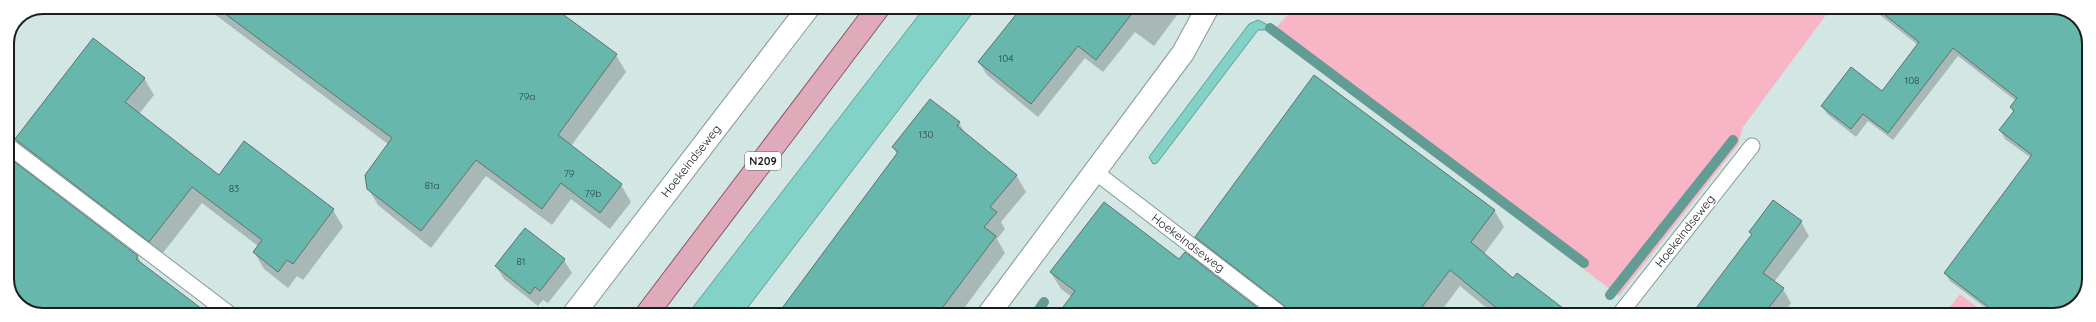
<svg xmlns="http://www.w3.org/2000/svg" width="2096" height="322" viewBox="0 0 2096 322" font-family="Quicksand,sans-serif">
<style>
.green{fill:#f7b5c6}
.water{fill:#82d2c8;stroke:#629c95}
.shadow{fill:#0003}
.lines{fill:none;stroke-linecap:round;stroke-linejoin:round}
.stream{stroke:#629c95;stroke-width:10}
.building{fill:#68b7ad;stroke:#5f716f}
.service-casing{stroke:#869996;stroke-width:17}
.minor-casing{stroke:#869996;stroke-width:24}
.primary-casing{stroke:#8b5465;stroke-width:24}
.service{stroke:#fff;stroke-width:15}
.minor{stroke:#fff;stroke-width:22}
.primary{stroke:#dfaab9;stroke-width:22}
.labels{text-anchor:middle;stroke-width:3.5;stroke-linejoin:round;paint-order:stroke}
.number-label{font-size:10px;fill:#2b4542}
.shield{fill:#fff;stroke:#5d6262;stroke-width:1}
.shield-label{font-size:11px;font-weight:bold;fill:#171f1e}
.street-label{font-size:12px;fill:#171f1e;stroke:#fff}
.rim{fill:none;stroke:#171f1e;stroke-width:2}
</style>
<rect width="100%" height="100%" fill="#d2e7e4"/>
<g class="green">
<path d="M1295,7H1832L1743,127L1738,145L1619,296L1272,32Z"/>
<path d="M1960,294L1987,315H1944Z"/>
</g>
<g class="water">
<path d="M925,7H977L742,315H687Z"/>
<path d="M1258,20L1272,27L1269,30H1258L1157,163L1153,164L1149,157L1249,24Z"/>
</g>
<g class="shadow">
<path d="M205,7H551L616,55L626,72L571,146L621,185L631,202L610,229L571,199L552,225L486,176L431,248L378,205L368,188L388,144Z"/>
<path d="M1024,7H1183L1154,46L1135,32L1103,72L1085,58L1038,117L987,75L979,62Z"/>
<path d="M1875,7H2058L2078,18L2089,39V284L2076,306L2053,315H1995L1950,281L1945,273L2031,158L2005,139L2000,130L2014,113L2011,108L2016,101L1958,56L1893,140L1868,121L1856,137L1827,114L1822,106L1882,92L1918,45L1880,15Z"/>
<path d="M144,78L154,95L139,114L219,176L245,142L333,210L343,227L303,280L297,276L288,288L264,269L254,252L258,246L202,203L159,258L25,156L16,140Z"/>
<path d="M959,123L965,133L1016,175L1026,192L1001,222L1005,229L997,239L1005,253L959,315H779L897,154L893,147Z"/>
<path d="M7,158L138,257L142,265L38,315L18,304L7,283Z"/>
<path d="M1494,210L1504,227L1484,254L1513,279L1571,315H1495L1460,286L1438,315H1285L1206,254L1196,237Z"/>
<path d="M1801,222L1809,236L1774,282L1783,289L1791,303L1782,315H1698L1752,235L1751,232Z"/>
<path d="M564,260L572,273L548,303L543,300L538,306L504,279L496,266Z"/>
<path d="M1179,260L1072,297L1061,289L1051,273Z"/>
</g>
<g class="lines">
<g class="stream">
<path d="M1270,28L1584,263"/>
<path d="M1610,295L1733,140"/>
<path d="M1035,315L1044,302"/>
</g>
</g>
<g class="building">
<path d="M216,7H553L617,54L558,135L622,184L600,213L561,183L542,209L476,160L421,231L367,189L365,175L392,138Z"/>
<path d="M1022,7H1137L1096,60L1078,46L1031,104L978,62Z"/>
<path d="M1875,7H2058L2078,18L2089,39V284L2076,306L2053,315H1999L1944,273L2032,155L1999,130L2014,111L2010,107L2017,98L1953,48L1888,133L1863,114L1851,129L1821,106L1851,67L1882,91L1919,42Z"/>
<path d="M93,38L145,78L125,102L219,175L244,141L334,209L293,264L287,260L278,272L253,252L262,240L192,187L149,242L15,139Z"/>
<path d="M1314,75L1495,210L1471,242L1513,278L1517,273L1572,315H1505L1450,270L1416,315H1291L1287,308L1195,237Z"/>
<path d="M930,99L960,122L957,126L1017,175L990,207L997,212L984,227L996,236L937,315H777L898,152L892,147Z"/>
<path d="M7,156L138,256L136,259L210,315H38L18,304L7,283Z"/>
<path d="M1773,200L1802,221L1763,273L1784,288L1763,315H1691L1752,234L1749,232Z"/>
<path d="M1104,202L1179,259L1185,252L1267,315H1057L1075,291L1050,272Z"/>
<path d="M525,228L565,259L540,291L535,287L530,294L495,266Z"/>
</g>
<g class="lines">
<defs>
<g id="service">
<path d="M7,145L231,315"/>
<path d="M1094,171L1282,315"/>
<path d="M1619,315L1752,146"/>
</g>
<g id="minor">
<path d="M573,315L809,7"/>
<path d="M988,315L1183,53L1208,7"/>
</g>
<path id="primary" d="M646,315L879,7"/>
</defs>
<use href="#service" class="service-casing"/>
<use href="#minor" class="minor-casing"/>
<use href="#primary" class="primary-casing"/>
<use href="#service" class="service"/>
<use href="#minor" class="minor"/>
<use href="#primary" class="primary"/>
</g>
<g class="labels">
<g class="number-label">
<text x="1006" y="62">104</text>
<text x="1912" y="84">108</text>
<text x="527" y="100">79a</text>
<text x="926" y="138">130</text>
<text x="569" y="177">79</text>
<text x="432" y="189">81a</text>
<text x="234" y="192">83</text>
<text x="593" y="197">79b</text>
<text x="521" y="265">81</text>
</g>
<rect class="shield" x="745" y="152" width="36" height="18" rx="3"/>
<g class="shield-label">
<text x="763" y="165">N209</text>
</g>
<g class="street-label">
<text transform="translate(691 161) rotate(-52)" y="4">Hoekeindseweg</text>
<text transform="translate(1685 231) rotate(-52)" y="4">Hoekeindseweg</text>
<text transform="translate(1188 243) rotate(37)" y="4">Hoekeindseweg</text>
</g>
</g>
<path d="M0 0H2096V322H0ZM43 14H2053A29 29 0 0 1 2082 43V279A29 29 0 0 1 2053 308H43A29 29 0 0 1 14 279V43A29 29 0 0 1 43 14Z" fill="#fff" fill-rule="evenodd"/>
<path class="rim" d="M43 14H2053A29 29 0 0 1 2082 43V279A29 29 0 0 1 2053 308H43A29 29 0 0 1 14 279V43A29 29 0 0 1 43 14Z"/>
</svg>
